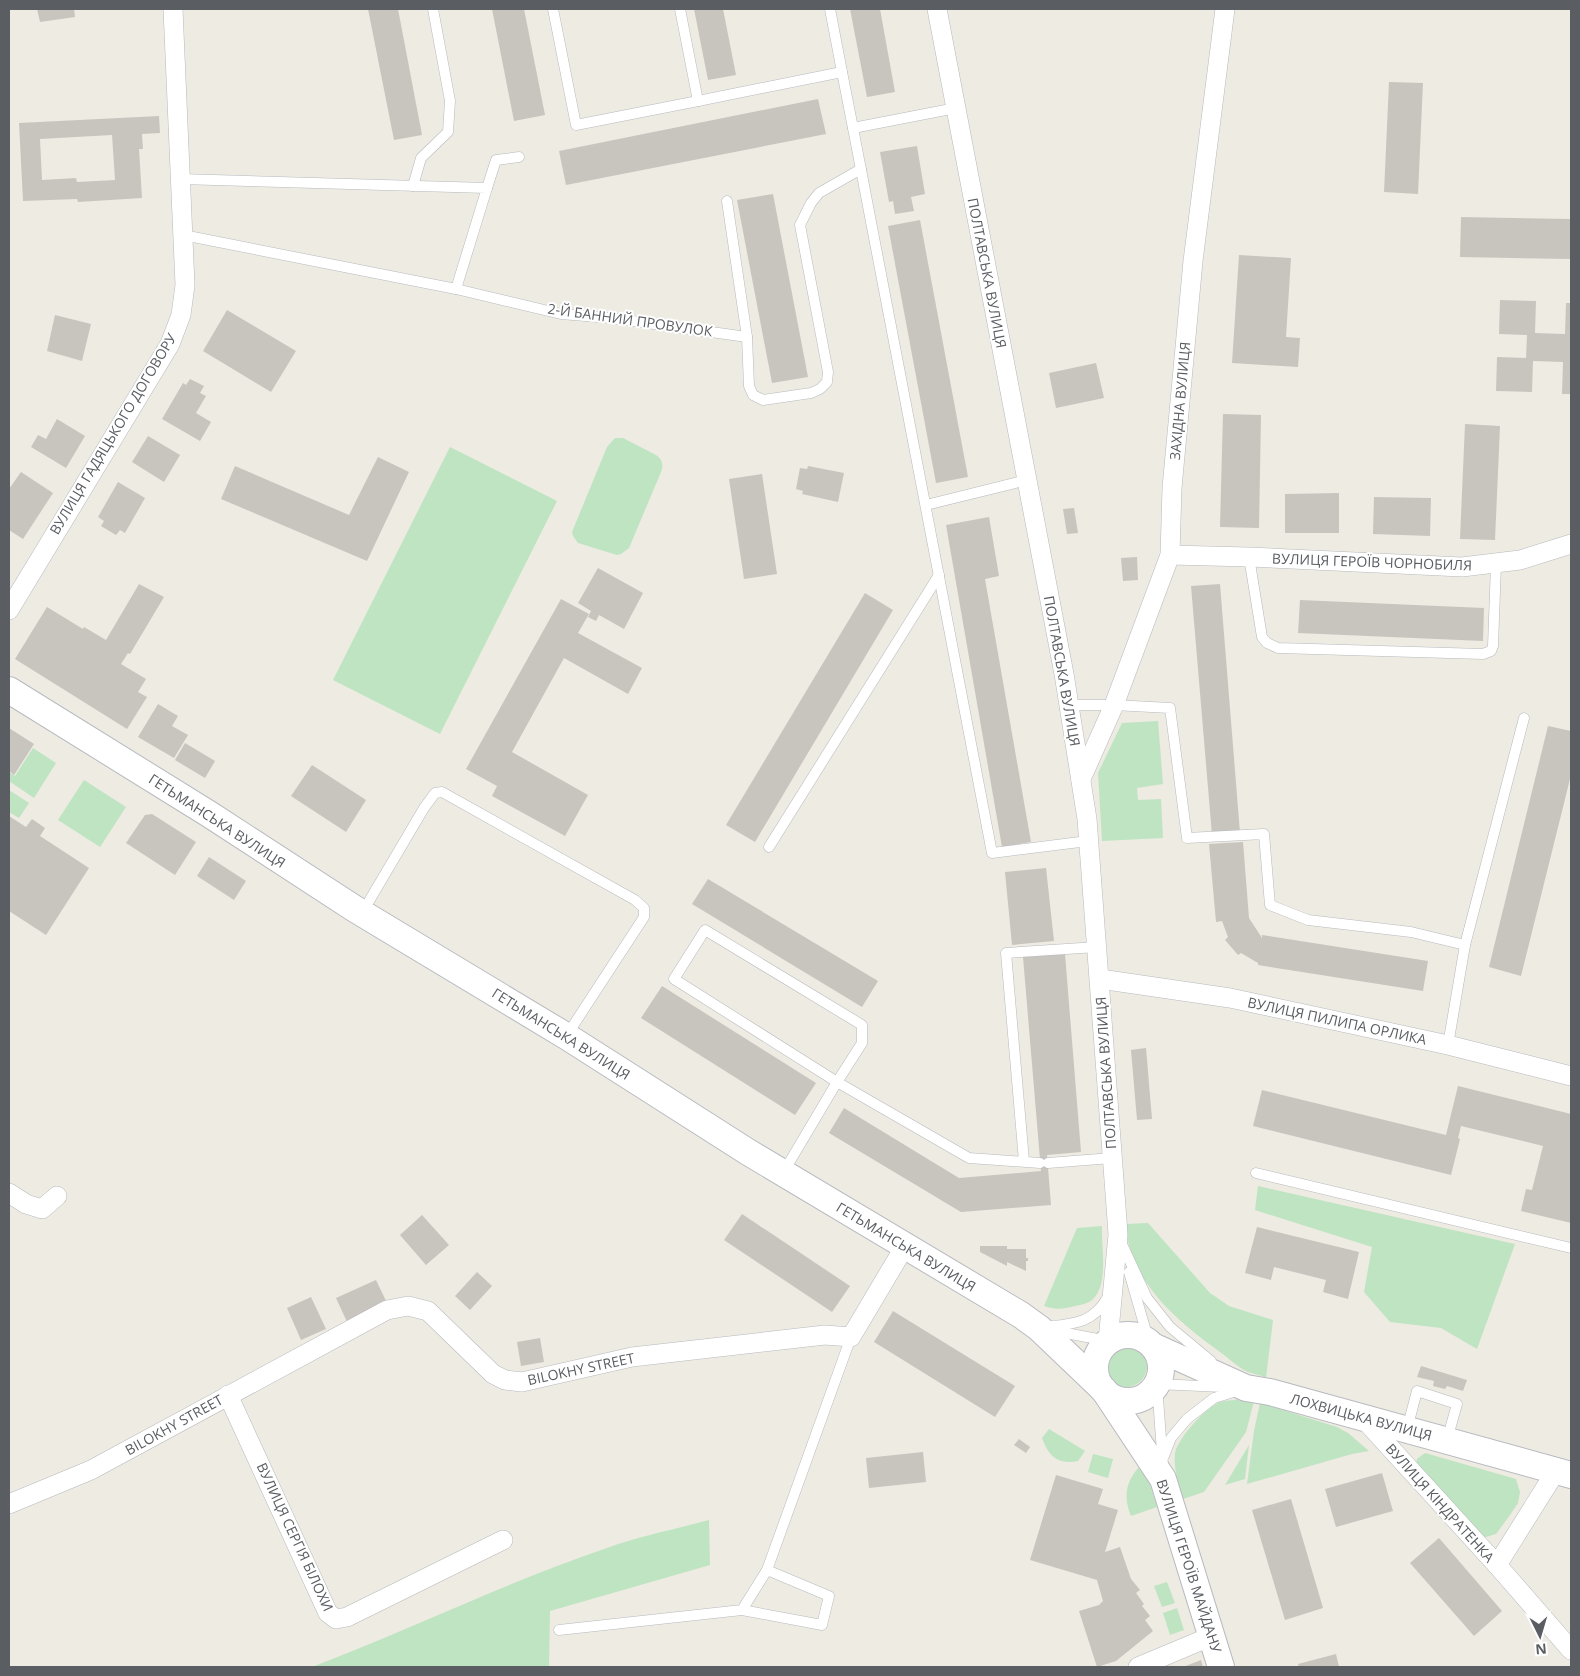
<svg xmlns="http://www.w3.org/2000/svg" width="1580" height="1676" viewBox="0 0 1580 1676" font-family="'Open Sans',sans-serif">
<style>
.green{fill:#bfe4c2}
.building{fill:#c8c5bf;fill-rule:evenodd}
.lines{fill:none;stroke-linecap:round;stroke-linejoin:round}
.lane-casing{stroke:#b7b9be;stroke-width:11}
.street-casing{stroke:#b7b9be;stroke-width:20}
.secondary-casing{stroke:#b8bac0;stroke-width:28}
.lane{stroke:#fff;stroke-width:10}
.street{stroke:#fff;stroke-width:19}
.secondary{stroke:#fff;stroke-width:26}
.labels{text-anchor:middle;stroke-width:4;stroke-linejoin:round;paint-order:stroke}
.street-label{font-size:14px;fill:#5a5d62;stroke:#fff}
</style>
<rect width="100%" height="100%" fill="#edebe2"/>
<g class="green">
<path d="M615,438H623L656,455C662,459 664,465 661,472L629,548L621,554L617,555L578,543L573,536L572,532L607,447Z"/>
<path d="M450,447L557,501L440,734L333,680Z"/>
<path d="M1158,721L1163,784L1137,788L1138,800L1161,799L1163,838L1102,841L1098,773L1122,723Z"/>
<path d="M33,748L56,763L34,798L9,781V772L15,776Z"/>
<path d="M84,780L126,807L100,847L58,820Z"/>
<path d="M9,790L29,803L19,818L9,812Z"/>
<path d="M1258,1186L1515,1244L1477,1349L1441,1328L1390,1322L1364,1292L1372,1247L1255,1210Z"/>
<path d="M1148,1223L1210,1293L1229,1306L1273,1320L1266,1378C1260,1375 1254,1374 1248,1372C1237,1367 1229,1358 1220,1352C1177,1321 1128,1280 1126,1224Z"/>
<path d="M1102,1226C1101,1246 1109,1284 1093,1299C1089,1303 1081,1305 1075,1306C1064,1309 1055,1310 1044,1306L1077,1228Z"/>
<circle cx="1126" cy="1366" r="21"/>
<path d="M1243,1399L1254,1401L1246,1432L1204,1492L1183,1499C1179,1484 1173,1468 1175,1453C1178,1438 1206,1407 1220,1402C1227,1400 1236,1400 1243,1399Z"/>
<path d="M1260,1403L1337,1427L1348,1433L1369,1451L1352,1454L1247,1484L1254,1431Z"/>
<path d="M1049,1429L1085,1451L1078,1461C1058,1465 1049,1457 1042,1438Z"/>
<path d="M1249,1445L1245,1479L1225,1485Z"/>
<path d="M1425,1453L1516,1479L1520,1492L1518,1503L1510,1515L1496,1534L1486,1537L1476,1534L1415,1470L1417,1459Z"/>
<path d="M1093,1454L1113,1459L1108,1478L1088,1472Z"/>
<path d="M1143,1463L1157,1507L1131,1516C1122,1495 1127,1478 1143,1463Z"/>
<path d="M709,1520L710,1565L550,1611L549,1667H312C411,1629 507,1582 607,1548C640,1536 676,1529 709,1520Z"/>
<path d="M1167,1582L1175,1603L1162,1607L1154,1586Z"/>
<path d="M1177,1608L1184,1630L1170,1635L1163,1613Z"/>
</g>
<g class="building">
<path d="M37,9H74L75,17L40,22Z"/>
<path d="M368,9H398L422,135L394,140Z"/>
<path d="M492,9H524L545,115L514,121Z"/>
<path d="M694,9H723L736,75L708,80Z"/>
<path d="M850,9H880L895,92L867,97Z"/>
<path d="M1389,82L1423,83L1418,194L1384,192Z"/>
<path d="M818,99L826,134L566,185L559,151Z"/>
<path d="M159,116L160,133L142,134L143,149H139L142,198L78,202L77,199L23,201L19,123ZM112,135L115,180L77,182L76,178L42,180L40,139Z"/>
<path d="M917,146L925,194L911,197L914,211L895,214L893,201L889,202L880,152Z"/>
<path d="M773,194L808,377L772,383L737,200Z"/>
<path d="M1461,217L1571,219V259L1460,257Z"/>
<path d="M920,220L968,477L936,483L888,226Z"/>
<path d="M1239,255L1291,258L1286,337L1300,338L1298,367L1232,363Z"/>
<path d="M1500,300L1536,301L1535,333L1565,334L1566,303H1571L1570,361H1571V394H1562L1563,362L1533,361L1532,392L1496,391L1497,357L1526,358L1527,335L1499,334Z"/>
<path d="M227,310L296,351L271,392L203,351Z"/>
<path d="M55,315L91,324L82,361L47,351Z"/>
<path d="M1096,363L1104,398L1056,408L1049,373Z"/>
<path d="M190,379L204,386L200,393L206,396L196,413L211,422L200,441L162,419L183,383L186,385Z"/>
<path d="M1223,414L1261,415L1259,528L1220,527Z"/>
<path d="M57,419L85,436L66,468L31,447L38,435L46,439Z"/>
<path d="M1465,424L1500,426L1495,540L1460,539Z"/>
<path d="M148,436L180,455L164,482L132,462Z"/>
<path d="M378,457L409,472L367,561L221,499L235,466L349,515Z"/>
<path d="M808,466L844,473L838,502L802,494L803,491L796,489L800,468L807,469Z"/>
<path d="M21,472L53,493L23,539L9,530V489Z"/>
<path d="M762,474L777,574L744,579L729,479Z"/>
<path d="M118,482L145,498L125,533L120,530L116,535L101,526L104,521L98,517Z"/>
<path d="M1339,493V533H1285V494Z"/>
<path d="M1374,497L1431,498L1430,536L1373,534Z"/>
<path d="M1074,508L1078,533L1067,534L1063,509Z"/>
<path d="M989,517L999,576L985,579L1031,842L1002,847L946,525Z"/>
<path d="M1137,557L1138,580L1123,581L1121,558Z"/>
<path d="M598,568L643,593L624,629L599,615L596,621L588,617L591,611L578,603Z"/>
<path d="M139,584L164,597L130,654L128,653L121,664L146,679L138,692L147,697L127,729L15,659L47,607L83,629L84,627L106,640Z"/>
<path d="M1220,584L1240,833L1212,835L1191,586Z"/>
<path d="M865,593L893,610L755,842L726,825Z"/>
<path d="M561,599L589,614L578,633L642,668L628,694L564,658L512,752L588,795L565,836L492,796L497,786L466,769Z"/>
<path d="M1300,600L1484,608L1483,641L1298,633Z"/>
<path d="M158,704L178,716L172,726L188,735L174,758L138,737Z"/>
<path d="M1548,726L1571,731V775L1521,976L1489,967Z"/>
<path d="M9,728L34,744L14,775L9,771Z"/>
<path d="M185,743L215,761L205,778L175,760Z"/>
<path d="M312,765L366,800L346,832L291,796Z"/>
<path d="M152,814L196,842L175,875L126,843L145,815Z"/>
<path d="M9,816L26,827L32,819L45,828L40,836L89,868L46,935L9,911Z"/>
<path d="M1243,842L1249,918L1262,938V935L1428,961L1423,991L1258,965V963L1241,953L1238,955L1225,940L1228,937L1222,921L1216,922L1209,844Z"/>
<path d="M209,857L246,881L234,900L197,876Z"/>
<path d="M1046,868L1054,941L1012,945L1005,872Z"/>
<path d="M708,879L878,981L862,1007L692,904Z"/>
<path d="M1065,954L1081,1152L1047,1155L1051,1205L961,1212L829,1133L844,1108L959,1178L1041,1171L1023,957Z"/>
<path d="M662,986L816,1083L795,1115L641,1018Z"/>
<path d="M1146,1048L1152,1119L1137,1120L1131,1050Z"/>
<path d="M1458,1086L1571,1114V1223L1521,1211L1526,1189L1532,1190L1543,1146L1461,1126L1458,1138L1460,1139L1451,1175L1253,1126L1262,1090L1446,1135Z"/>
<path d="M742,1214L850,1286L832,1312L724,1240Z"/>
<path d="M422,1215L449,1245L426,1265L400,1235Z"/>
<path d="M1257,1227L1359,1252L1348,1299L1323,1292L1326,1280L1274,1267L1271,1280L1245,1273Z"/>
<path d="M980,1246H1007V1249H1026V1258H1028V1261H1026V1271L1007,1262V1266L980,1252Z"/>
<path d="M477,1272L492,1286L470,1310L455,1296Z"/>
<path d="M376,1280L388,1305L348,1324L336,1298Z"/>
<path d="M311,1297L326,1329L301,1340L287,1308Z"/>
<path d="M893,1311L1015,1386L995,1417L874,1342Z"/>
<path d="M540,1338L544,1362L521,1366L517,1342Z"/>
<path d="M1421,1366L1467,1380L1463,1391L1447,1386L1445,1389L1433,1386L1434,1381L1417,1377Z"/>
<path d="M1019,1439L1030,1447L1026,1453L1014,1445Z"/>
<path d="M923,1452L926,1482L869,1488L866,1458Z"/>
<path d="M1382,1473L1393,1511L1336,1527L1325,1489Z"/>
<path d="M1056,1475L1103,1489L1098,1504L1118,1510L1105,1552L1120,1547L1131,1579L1140,1590L1136,1593L1144,1604L1142,1606L1150,1616L1145,1620L1153,1631L1116,1661L1097,1667L1079,1611L1099,1605L1103,1601L1097,1580L1030,1560Z"/>
<path d="M1291,1499L1323,1608L1285,1620L1252,1510Z"/>
<path d="M1439,1538L1502,1611L1474,1636L1410,1563Z"/>
<path d="M1336,1654L1339,1667H1299L1298,1664Z"/>
<path d="M1201,1660L1203,1667H1183Z"/>
</g>
<g class="lines">
<defs>
<g id="lane">
<path d="M553,9L576,125L698,101"/>
<path d="M680,9L698,101L842,72L853,128L956,108"/>
<path d="M830,9L842,72"/>
<path d="M853,128L992,853L1088,841"/>
<path d="M180,179L487,188L456,289L183,235"/>
<path d="M413,186L421,158L448,132L450,101L433,9"/>
<path d="M487,188L496,160L519,157"/>
<path d="M727,201L747,337L749,386L753,395L763,400L811,393L820,389L827,382L828,372L800,225L811,203L819,193L861,169"/>
<path d="M456,289L561,314L611,318L747,337"/>
<path d="M926,505L1027,480"/>
<path d="M1249,557L1262,637L1267,643L1278,648L1483,654L1491,651L1493,646L1496,564"/>
<path d="M1069,705H1114L1170,708L1187,838L1264,834L1270,905L1308,920L1411,932L1465,945"/>
<path d="M769,847L939,575"/>
<path d="M362,913L424,808L435,793L442,792L635,900L644,908V917L567,1035"/>
<path d="M705,930L862,1025V1043L837,1082L674,979Z"/>
<path d="M1448,1045L1465,945L1524,718"/>
<path d="M1024,1161L1006,953L1097,947"/>
<path d="M1048,1163L1112,1158"/>
<path d="M783,1173L837,1082L969,1158L1040,1163"/>
<path d="M1256,1173L1571,1248"/>
<path d="M1121,1242L1147,1298L1170,1327L1211,1361"/>
<path d="M1129,1272L1149,1342"/>
<path d="M1044,1327C1072,1324 1093,1324 1108,1297"/>
<path d="M1050,1330L1108,1341"/>
<path d="M1407,1429L1417,1391L1457,1404L1447,1440"/>
<path d="M1164,1456L1171,1438L1187,1419L1214,1398L1240,1390"/>
<path d="M1163,1466L1157,1384L1223,1387"/>
<path d="M742,1610L822,1625L829,1596L767,1570"/>
<path d="M559,1630L742,1610L767,1570L851,1337"/>
</g>
<g id="street">
<path d="M937,9L1064,674L1087,819L1117,1220L1118,1235L1108,1341"/>
<path d="M1170,555L1249,557L1462,567L1520,560L1571,544"/>
<path d="M9,610L170,344L181,315L185,285L173,9"/>
<path d="M1081,779L1114,705L1170,555L1172,488L1193,261L1225,9"/>
<path d="M1100,979L1230,998L1448,1045L1571,1076"/>
<path d="M9,1193L26,1204L42,1209L57,1196"/>
<path d="M228,1395L328,1613L336,1619L347,1617L503,1540"/>
<path d="M1363,1418L1497,1565"/>
<path d="M1556,1471L1497,1565L1571,1650"/>
<path d="M9,1504L91,1470L387,1310L408,1306L428,1311L493,1374L505,1380L522,1382L632,1357L825,1335L851,1337L905,1246"/>
<path d="M1138,1667L1212,1636"/>
</g>
<g id="secondary">
<path d="M9,690L209,814L355,909L566,1036L748,1152L1021,1315L1039,1328L1104,1390L1163,1479L1221,1667"/>
<circle cx="1128" cy="1368" r="33"/>
<path d="M1155,1347L1246,1388L1270,1392L1571,1475"/>
</g>
</defs>
<use href="#lane" class="lane-casing"/>
<use href="#street" class="street-casing"/>
<use href="#secondary" class="secondary-casing"/>
<use href="#lane" class="lane"/>
<use href="#street" class="street"/>
<use href="#secondary" class="secondary"/>
</g>
<g class="labels">
<g class="street-label">
<text transform="translate(987 273) rotate(79)" y="5">ПОЛТАВСЬКА ВУЛИЦЯ</text>
<text transform="translate(630 320) rotate(8)" y="5">2-Й БАННИЙ ПРОВУЛОК</text>
<text transform="translate(1180 401) rotate(-85)" y="5">ЗАХІДНА ВУЛИЦЯ</text>
<text transform="translate(113 434) rotate(-59)" y="5">ВУЛИЦЯ ГАДЯЦЬКОГО ДОГОВОРУ</text>
<text transform="translate(1372 562) rotate(2)" y="5">ВУЛИЦЯ ГЕРОЇВ ЧОРНОБИЛЯ</text>
<text transform="translate(1062 671) rotate(80)" y="5">ПОЛТАВСЬКА ВУЛИЦЯ</text>
<text transform="translate(217 821) rotate(33)" y="5">ГЕТЬМАНСЬКА ВУЛИЦЯ</text>
<text transform="translate(1337 1021) rotate(12)" y="5">ВУЛИЦЯ ПИЛИПА ОРЛИКА</text>
<text transform="translate(561 1034) rotate(32)" y="5">ГЕТЬМАНСЬКА ВУЛИЦЯ</text>
<text transform="translate(1106 1073) rotate(-94)" y="5">ПОЛТАВСЬКА ВУЛИЦЯ</text>
<text transform="translate(906 1247) rotate(31)" y="5">ГЕТЬМАНСЬКА ВУЛИЦЯ</text>
<text transform="translate(581 1369) rotate(-12)" y="5">BILOKHY STREET</text>
<text transform="translate(1361 1417) rotate(15)" y="5">ЛОХВИЦЬКА ВУЛИЦЯ</text>
<text transform="translate(174 1425) rotate(-29)" y="5">BILOKHY STREET</text>
<text transform="translate(1440 1503) rotate(48)" y="5">ВУЛИЦЯ КІНДРАТЕНКА</text>
<text transform="translate(295 1537) rotate(65)" y="5">ВУЛИЦЯ СЕРГІЯ БІЛОХИ</text>
<text transform="translate(1189 1566) rotate(72)" y="5">ВУЛИЦЯ ГЕРОЇВ МАЙДАНУ</text>
</g>
</g>
<rect width="1580" height="1676" fill="none" stroke="#5a5d62" stroke-width="20"/>
<g transform="translate(1540 1636) rotate(175)" stroke="#ffffff" stroke-width="4" paint-order="stroke">
<path d="M0-4L9 19L0 12L-9 19Z" fill="#5a5d62"/>
<text y="-8" font-size="14" font-weight="bold" text-anchor="middle" fill="#5a5d62">N</text>
</g>
</svg>
